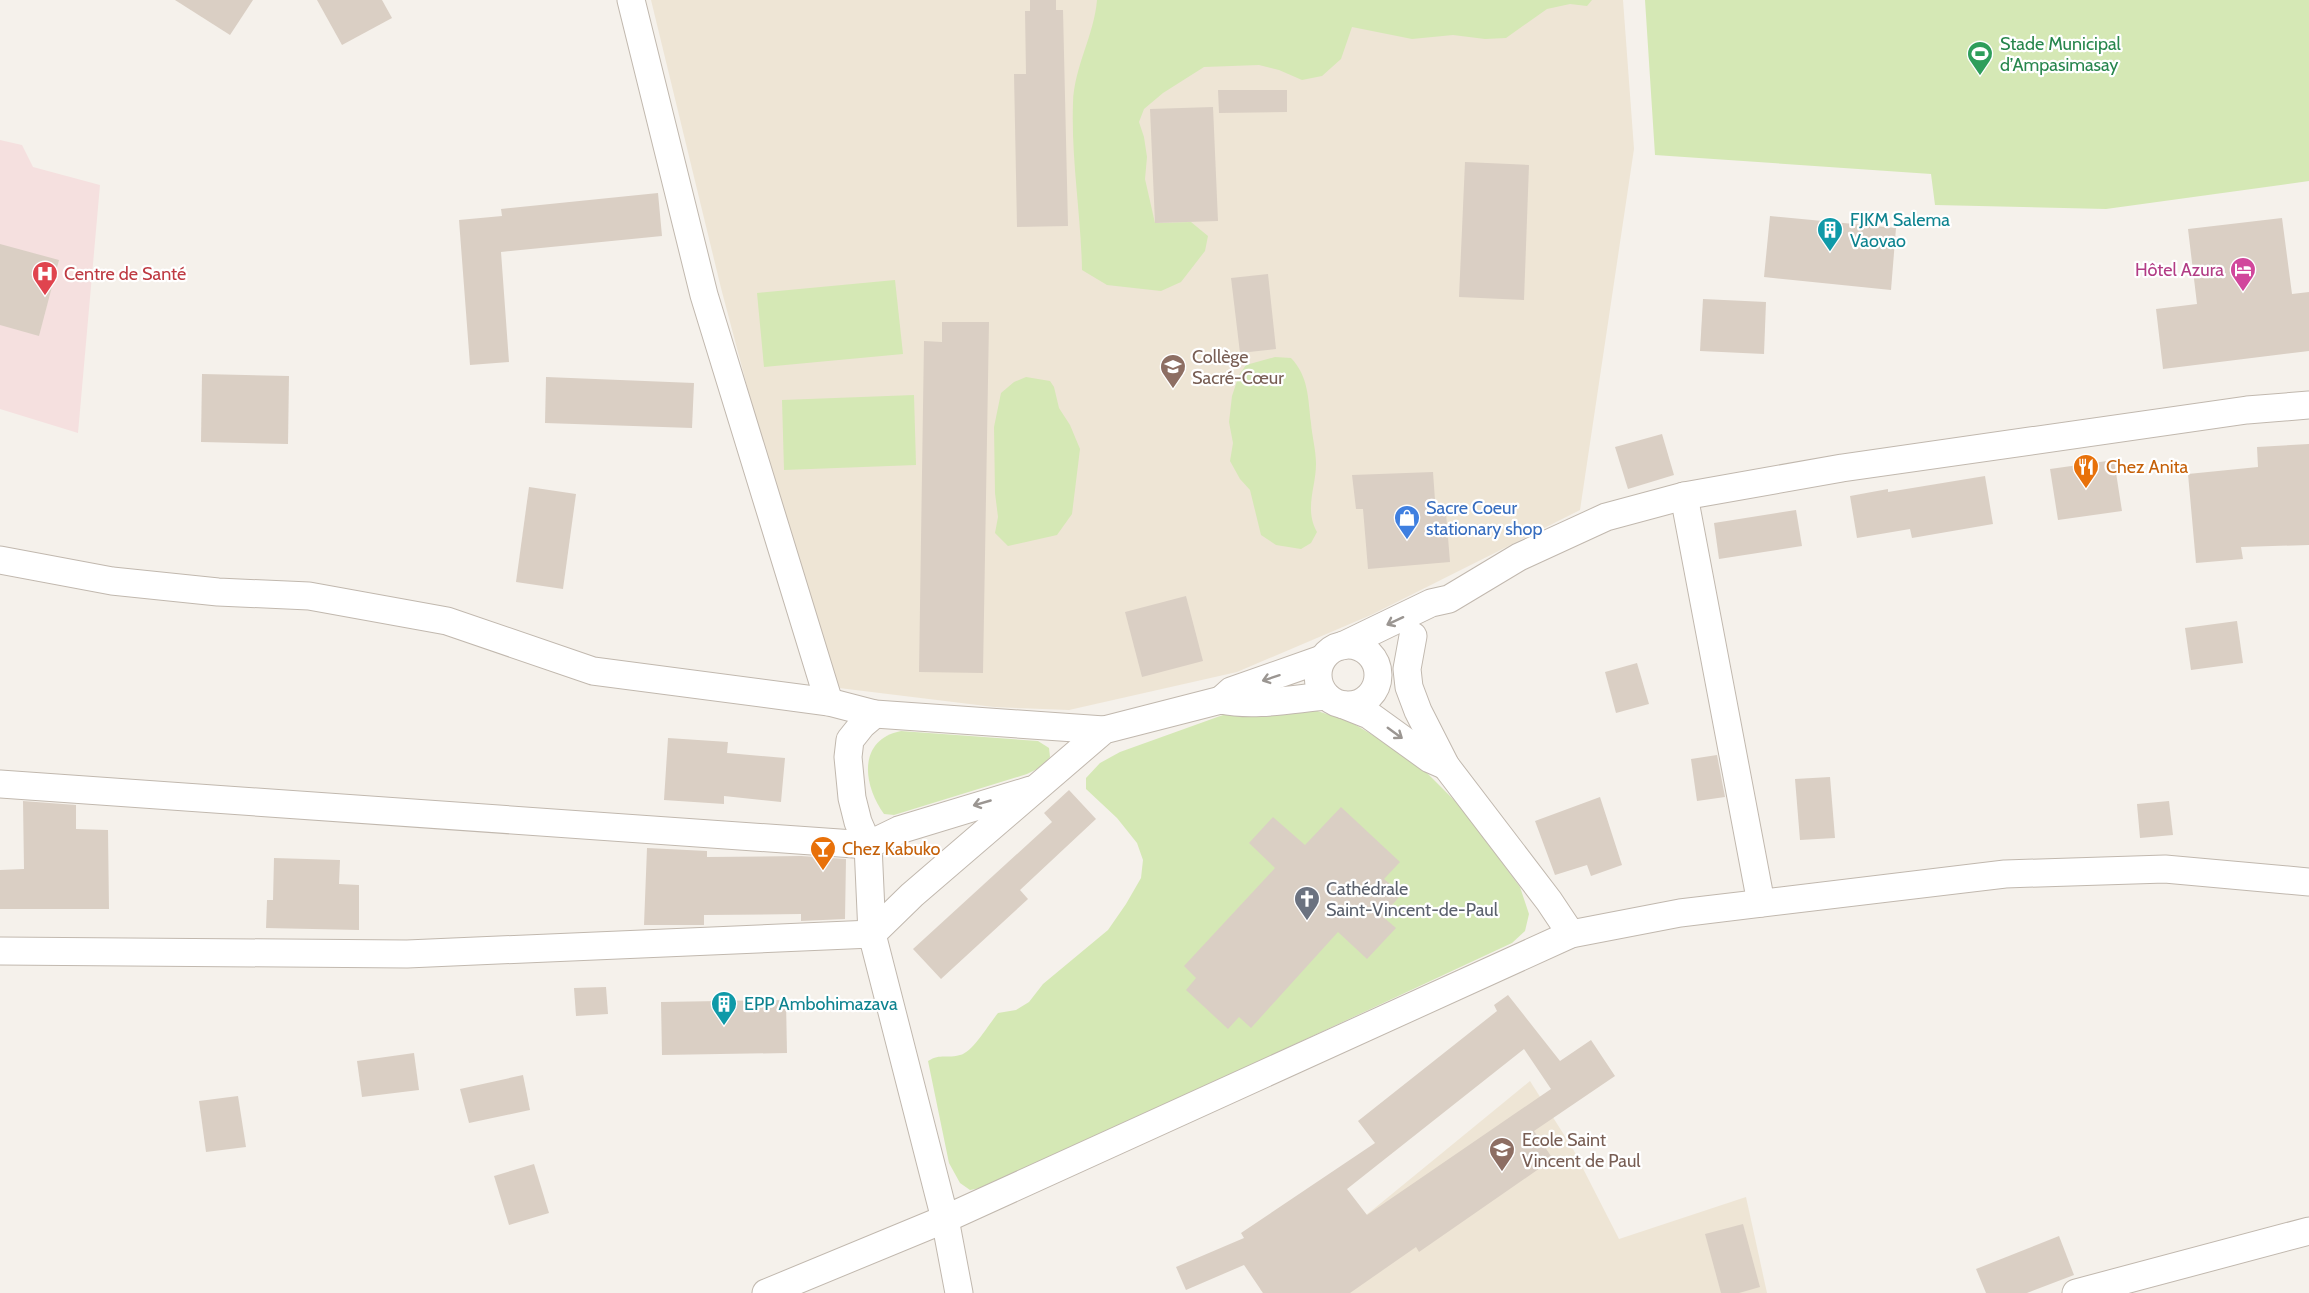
<svg xmlns="http://www.w3.org/2000/svg" width="2309" height="1293" viewBox="0 0 2309 1293" font-family="Cabin,sans-serif">
<style>
.education{fill:#eee5d5}
.medical{fill:#f5e0df}
.green{fill:#d5e8b5}
.building{fill:#dacfc4;fill-rule:evenodd}
.lines{fill:none;stroke-linecap:round;stroke-linejoin:round}
.street-casing{stroke:#c1b8ae;stroke-width:29}
.street{stroke:#fff;stroke-width:27}
.oneway{stroke:#9b9692}
.labels{text-anchor:middle;stroke-width:4.5;stroke-linejoin:round;paint-order:stroke}
.leisure-label{font-size:18px;fill:#27864d;stroke:#fff;text-anchor:start}
.culture-label{font-size:18px;fill:#0d838f;stroke:#fff;text-anchor:start}
.hotel-label{font-size:18px;fill:#b23c85;stroke:#fff;text-anchor:end}
.health-label{font-size:18px;fill:#be3a42;stroke:#fff;text-anchor:start}
.education-label{font-size:18px;fill:#785e54;stroke:#fff;text-anchor:start}
.food-label{font-size:18px;fill:#c56008;stroke:#fff;text-anchor:start}
.shop-label{font-size:18px;fill:#366cbe;stroke:#fff;text-anchor:start}
.worship-label{font-size:18px;fill:#5b616d;stroke:#fff;text-anchor:start}
</style>
<rect width="100%" height="100%" fill="#f5f1eb"/>
<g class="education">
<path d="M651,0H1623L1634,149L1580,510L1371,615L1237,672L1069,710L994,707L839,688L775,492L721,288Z"/>
<path d="M1530,1081L1573,1149L1619,1239L1746,1197L1767,1293H1263L1260,1289L1370,1212Z"/>
</g>
<path class="medical" d="M0,140L22,145L33,167L100,185L78,433L0,409Z"/>
<g class="green">
<path d="M1097,0H1592L1587,6L1570,4L1547,9L1506,38L1485,39L1453,35L1412,39L1352,27L1341,59L1322,76L1302,80L1279,70L1259,65L1204,67L1163,93L1144,109L1139,122L1144,137L1147,157L1145,179L1155,223L1191,222L1208,236L1205,251L1181,282L1161,291L1107,285L1082,270C1081,214 1071,159 1073,103C1074,67 1094,36 1097,0Z"/>
<path d="M1645,0H2309V181L2106,209L1935,205L1931,174L1655,155Z"/>
<path d="M895,280L903,354L764,367L757,293Z"/>
<path d="M1275,357L1291,358C1309,377 1308,399 1311,423C1312,436 1316,450 1316,464C1316,487 1304,509 1317,532L1311,543L1301,549L1276,545L1261,535L1250,490L1240,479L1230,461L1233,443L1229,422L1232,396L1239,375L1246,365Z"/>
<path d="M1026,377L1050,381L1054,387L1059,408L1070,425L1080,449L1072,514L1057,535L1008,546L995,533L998,517L995,493L994,427L1001,393L1014,382Z"/>
<path d="M914,395L916,465L784,470L782,400Z"/>
<path d="M1311,709L1349,721L1413,759L1460,806L1520,887L1529,914L1525,931L1512,943L991,1186L970,1190L960,1183L949,1163L928,1061C941,1053 947,1059 960,1055C972,1053 989,1024 998,1013L1016,1010L1029,1002L1043,984L1108,930L1126,904L1141,878L1143,860L1137,843L1117,818L1086,789V778L1100,763L1120,752L1223,715Z"/>
<path d="M901,731L1038,741L1049,748L1050,757L1043,766L1027,774L894,815L884,814C863,785 857,740 901,731Z"/>
</g>
<g class="building">
<path d="M175,0H253L230,35Z"/>
<path d="M317,0H382L392,18L342,45Z"/>
<path d="M1030,0H1056V10H1063L1068,226L1017,227L1014,74H1026L1025,11H1030Z"/>
<path d="M1218,90H1287V112L1219,113Z"/>
<path d="M1213,107L1218,221L1155,223L1150,109Z"/>
<path d="M1465,162L1529,165L1524,300L1459,297Z"/>
<path d="M658,193L662,236L501,252L509,362L470,365L459,220L502,216L501,209Z"/>
<path d="M1770,216L1896,228L1891,290L1764,277Z"/>
<path d="M2282,218L2292,294L2309,292V351L2163,369L2156,309L2197,304L2188,229Z"/>
<path d="M0,244L59,260L39,336L0,325Z"/>
<path d="M1268,274L1276,349L1240,353L1231,278Z"/>
<path d="M1703,299L1766,302L1764,354L1700,351Z"/>
<path d="M942,322H989L983,673L919,672L924,341L942,342Z"/>
<path d="M202,374L289,376L288,444L201,442Z"/>
<path d="M546,377L694,383L692,428L545,423Z"/>
<path d="M1662,434L1674,475L1628,489L1615,447Z"/>
<path d="M2309,444V545L2241,547L2243,559L2196,563L2188,474L2258,467L2257,447Z"/>
<path d="M2114,460L2122,511L2058,520L2050,469Z"/>
<path d="M1433,472L1436,514L1446,513L1450,562L1368,569L1363,509H1356L1352,475Z"/>
<path d="M1985,476L1993,524L1912,538L1910,529L1857,538L1850,496L1888,489V492Z"/>
<path d="M529,487L576,494L563,589L516,582Z"/>
<path d="M1796,510L1802,546L1719,559L1714,523Z"/>
<path d="M1186,596L1203,661L1142,677L1125,612Z"/>
<path d="M2237,621L2243,663L2191,670L2185,628Z"/>
<path d="M1637,663L1649,704L1616,713L1605,672Z"/>
<path d="M668,738L728,742L727,753L785,758L781,802L724,796V804L664,800Z"/>
<path d="M1717,755L1725,797L1697,801L1691,759Z"/>
<path d="M1830,777L1835,838L1800,840L1795,779Z"/>
<path d="M1069,790L1096,819L1020,890L1028,899L941,979L913,949L1052,822L1044,813Z"/>
<path d="M1600,797L1622,865L1591,876L1587,865L1555,875L1535,821Z"/>
<path d="M23,801L76,805V829L108,830L109,909H0V870L24,869Z"/>
<path d="M2169,801L2173,835L2140,838L2137,804Z"/>
<path d="M1341,807L1400,862L1384,879L1402,894L1382,916L1396,928L1367,959L1338,932L1251,1028L1239,1017L1228,1029L1186,990L1196,978L1184,966L1275,868L1249,843L1273,817L1305,845Z"/>
<path d="M647,848L707,851V857L801,856L846,859L845,919L801,921V914L704,915V925H644Z"/>
<path d="M274,858L340,860L339,884L359,885V930L266,928L267,900H273Z"/>
<path d="M606,987L608,1014L576,1016L574,988Z"/>
<path d="M1508,995L1560,1061L1591,1040L1615,1076L1534,1131L1553,1159L1419,1252L1416,1247L1350,1293H1263L1244,1265L1186,1290L1176,1267L1244,1238L1241,1233L1375,1143L1358,1121L1497,1011L1494,1005ZM1524,1049L1551,1089L1367,1215L1347,1189Z"/>
<path d="M786,1000L787,1053L662,1055L661,1002Z"/>
<path d="M414,1053L419,1090L362,1097L357,1061Z"/>
<path d="M523,1075L530,1110L469,1123L460,1089Z"/>
<path d="M238,1096L246,1147L206,1152L199,1101Z"/>
<path d="M534,1164L549,1213L509,1225L494,1176Z"/>
<path d="M1743,1224L1760,1287L1739,1293H1721L1705,1234Z"/>
<path d="M2059,1236L2074,1275L2027,1293H1986L1976,1269Z"/>
</g>
<g class="lines">
<defs>
<g id="street">
<path d="M631,0L704,295L829,702"/>
<path d="M1684,496L1761,903"/>
<path d="M0,560L112,581L218,592L309,596L447,621L593,671L829,702L875,714L1104,730"/>
<path d="M1413,636L1407,669L1409,687L1418,711L1446,766L1549,901L1571,934"/>
<circle cx="1348" cy="675" r="30"/>
<path d="M1342,646L1431,603L1449,599L1519,557L1606,517L1684,496L1842,468L2247,410L2309,405"/>
<path d="M1221,700L1231,691L1322,659"/>
<path d="M1344,705L1369,715L1430,759L1446,766"/>
<path d="M875,714L862,725L850,740L848,757L852,798L858,822L868,845L872,934L945,1219L959,1293"/>
<path d="M0,784L868,845L899,830L1031,790"/>
<path d="M0,951L407,954L872,934L912,895L1104,730L1221,700C1255,707 1292,699 1326,696"/>
<path d="M766,1293L945,1219L1571,934L1680,913L2005,874L2165,869L2309,882"/>
<path d="M2076,1293L2309,1231"/>
</g>
</defs>
<use href="#street" class="street-casing"/>
<use href="#street" class="street"/>
</g>
<defs><path id="oneway-shaft" d="M-6 0H5M1.5-3L5.5 0L1.5 3" fill="none" stroke-width="1.6" stroke-linecap="round" stroke-linejoin="round" transform="scale(1.5)"/></defs>
<g class="oneway">
<use href="#oneway-shaft" transform="translate(1395 621) rotate(155)"/>
<use href="#oneway-shaft" transform="translate(1271 678) rotate(162)"/>
<use href="#oneway-shaft" transform="translate(1395 733) rotate(36)"/>
<use href="#oneway-shaft" transform="translate(982 803) rotate(164)"/>
</g>
<defs>
<symbol id="stadium-pin" viewBox="-11 -11 22 30"><path d="M0 17L-7.5 6A9.5 9.5 0 1 1 7.5 6Z" fill="#2e9e5b" stroke="#fff"/><path d="M0-5a6.5 5 0 1 0 0 10a6.5 5 0 1 0 0-10ZM-3.5-1.8h7v3.6h-7Z" fill="#fff"/></symbol>
<symbol id="building-pin" viewBox="-11 -11 22 30"><path d="M0 17L-7.5 6A9.5 9.5 0 1 1 7.5 6Z" fill="#0f9aa8" stroke="#fff"/><path d="M-4-6H4V6H1V3H-1V6H-4ZM-2.5-4.3h1.7v1.8h-1.7ZM.8-4.3h1.7v1.8H.8ZM-2.5-1h1.7V.8h-1.7ZM.8-1h1.7V.8H.8Z" fill="#fff"/></symbol>
<symbol id="hotel-pin" viewBox="-11 -11 22 30"><path d="M0 17L-7.5 6A9.5 9.5 0 1 1 7.5 6Z" fill="#d1479c" stroke="#fff"/><path d="M-6-4.5h1.5V1H6V5H4.5V3h-9V5H-6ZM-4 0a1.8 1.8 0 1 1 3.6 0ZM.5 0V-2.5h3Q6-2.5 6 0Z" fill="#fff"/></symbol>
<symbol id="hospital-pin" viewBox="-11 -11 22 30"><path d="M0 17L-7.5 6A9.5 9.5 0 1 1 7.5 6Z" fill="#e0444e" stroke="#fff"/><path d="M-5-5h3v3.5h4V-5h3V5h-3V1.5h-4V5h-3Z" fill="#fff"/></symbol>
<symbol id="school-pin" viewBox="-11 -11 22 30"><path d="M0 17L-7.5 6A9.5 9.5 0 1 1 7.5 6Z" fill="#8d6e63" stroke="#fff"/><path d="M0-5L7-2L0 1L-7-2ZM-4 1L0 2.5L4 1V4Q0 6-4 4Z" fill="#fff"/></symbol>
<symbol id="restaurant-pin" viewBox="-11 -11 22 30"><path d="M0 17L-7.5 6A9.5 9.5 0 1 1 7.5 6Z" fill="#e8710a" stroke="#fff"/><path d="M-5-6h1v4h1v-4h1v4h1v-4h1v5L-1.5 .5V6h-2V.5L-5-1ZM5-6V6H3V1.5H1.5Q1.5-4 5-6Z" fill="#fff"/></symbol>
<symbol id="shop-pin" viewBox="-11 -11 22 30"><path d="M0 17L-7.5 6A9.5 9.5 0 1 1 7.5 6Z" fill="#3f7fe0" stroke="#fff"/><path d="M-5-2.5h2.3a2.7 3.5 0 0 1 5.4 0H5L5.5 6h-11ZM-1.5-2.5h3a1.5 2.3 0 0 0-3 0Z" fill="#fff"/></symbol>
<symbol id="bar-pin" viewBox="-11 -11 22 30"><path d="M0 17L-7.5 6A9.5 9.5 0 1 1 7.5 6Z" fill="#e8710a" stroke="#fff"/><path d="M-6-5H6L.8 .8V4.5H3.5V6h-7V4.5H-.8V.8Z" fill="#fff"/></symbol>
<symbol id="church-pin" viewBox="-11 -11 22 30"><path d="M0 17L-7.5 6A9.5 9.5 0 1 1 7.5 6Z" fill="#6b7280" stroke="#fff"/><path d="M-1.2-6h2.4v3.5h3.3v2.4h-3.3V6h-2.4V-.1h-3.3v-2.4h3.3Z" fill="#fff"/></symbol>
</defs>
<g fill-rule="evenodd">
<use href="#stadium-pin" x="1965" y="39" width="30" height="40"/>
<use href="#building-pin" x="1815" y="215" width="30" height="40"/>
<use href="#hotel-pin" x="2228" y="255" width="30" height="40"/>
<use href="#hospital-pin" x="30" y="259" width="30" height="40"/>
<use href="#school-pin" x="1158" y="352" width="30" height="40"/>
<use href="#restaurant-pin" x="2071" y="452" width="30" height="40"/>
<use href="#shop-pin" x="1392" y="503" width="30" height="40"/>
<use href="#bar-pin" x="808" y="834" width="30" height="40"/>
<use href="#church-pin" x="1292" y="884" width="30" height="40"/>
<use href="#building-pin" x="709" y="989" width="30" height="40"/>
<use href="#school-pin" x="1487" y="1135" width="30" height="40"/>
</g>
<g class="labels">
<g class="leisure-label">
<text x="2000" y="50">Stade Municipal<tspan x="2000" dy="21">d’Ampasimasay</tspan></text>
</g>
<g class="culture-label">
<text x="1850" y="226">FJKM Salema<tspan x="1850" dy="21">Vaovao</tspan></text>
<text x="744" y="1010">EPP Ambohimazava</text>
</g>
<g class="hotel-label">
<text x="2224" y="276">Hôtel Azura</text>
</g>
<g class="health-label">
<text x="64" y="280">Centre de Santé</text>
</g>
<g class="education-label">
<text x="1192" y="363">Collège<tspan x="1192" dy="21">Sacré-Cœur</tspan></text>
<text x="1522" y="1146">Ecole Saint<tspan x="1522" dy="21">Vincent de Paul</tspan></text>
</g>
<g class="food-label">
<text x="2106" y="473">Chez Anita</text>
<text x="842" y="855">Chez Kabuko</text>
</g>
<g class="shop-label">
<text x="1426" y="514">Sacre Coeur<tspan x="1426" dy="21">stationary shop</tspan></text>
</g>
<g class="worship-label">
<text x="1326" y="895">Cathédrale<tspan x="1326" dy="21">Saint-Vincent-de-Paul</tspan></text>
</g>
</g>
</svg>
